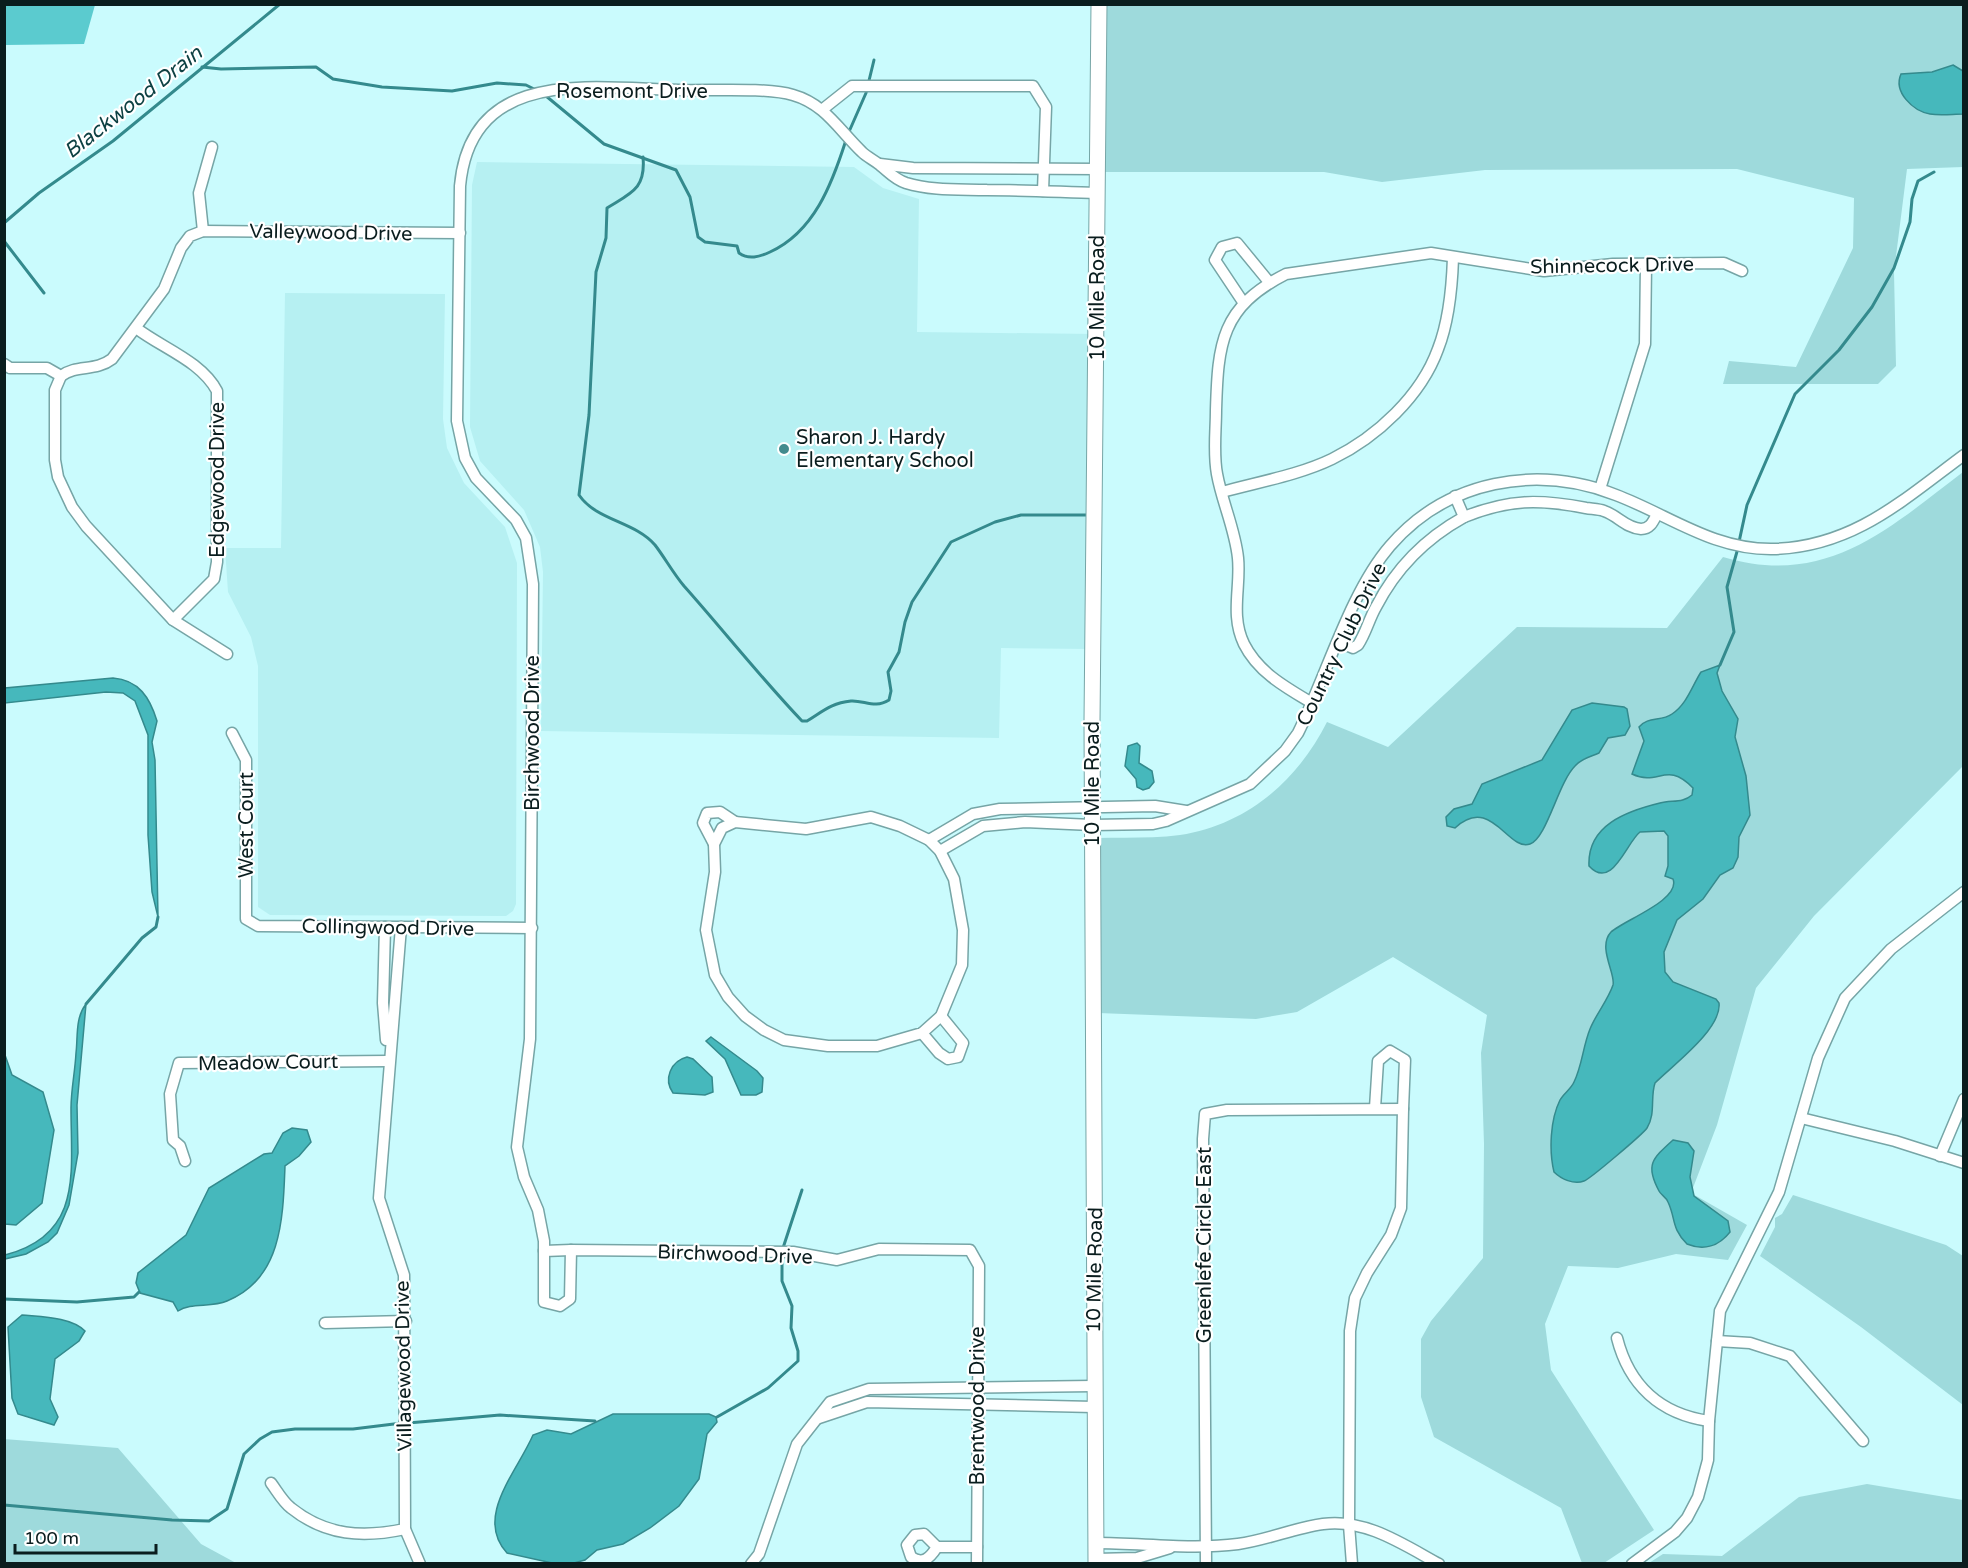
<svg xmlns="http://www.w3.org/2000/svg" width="1968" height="1568" viewBox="0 0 1968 1568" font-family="'Varela Round',sans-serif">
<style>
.built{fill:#b6f0f2}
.green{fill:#9edadc}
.forest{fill:#5bcbcf}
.water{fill:#46b8bc;stroke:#348a8d;stroke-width:1.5}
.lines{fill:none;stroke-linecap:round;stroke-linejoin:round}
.stream{stroke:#348a8d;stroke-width:3}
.street-casing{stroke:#76a5a6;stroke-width:13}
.secondary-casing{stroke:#76a5a6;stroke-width:17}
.street{stroke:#fff;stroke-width:10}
.secondary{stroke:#fff;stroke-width:15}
.poi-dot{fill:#438b8e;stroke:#fff;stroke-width:2}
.labels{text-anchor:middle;stroke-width:4.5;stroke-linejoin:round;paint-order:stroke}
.street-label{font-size:20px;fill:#0a1d1e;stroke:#fff}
.poi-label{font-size:20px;fill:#0a1d1e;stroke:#fff;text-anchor:start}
.water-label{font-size:21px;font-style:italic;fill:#0d4143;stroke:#fff}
</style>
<rect width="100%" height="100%" fill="#cafbfd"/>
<g class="built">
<path d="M477,162L854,167L883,188L919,199L917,332L1094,334L1090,649L1001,648L999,738L541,731L543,572L540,547L524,510L480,461L470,427L472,185Z"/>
<path d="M285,293L445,294L443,419L447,448L464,483L505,527L517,563L516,904L513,911L506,916L270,915L258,907V666L251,637L228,592L225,548H281Z"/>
</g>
<g class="green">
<path d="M1106,5H1963V167L1907,169L1894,272L1896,366L1878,384H1723L1729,361L1796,367L1853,248L1854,198L1737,169L1485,170L1382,182L1324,172H1105Z"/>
<path d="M1963,472V766L1814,916L1756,988L1717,1125L1691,1193L1747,1225L1728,1260L1676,1254L1618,1268L1568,1266L1545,1324L1551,1370L1654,1530L1604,1563H1582L1561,1508L1434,1437L1421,1397V1339L1431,1321L1483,1258L1484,1144L1481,1053L1487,1015L1393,957L1297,1012L1256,1019L1098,1013L1097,838C1125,837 1153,839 1180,835C1247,825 1298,780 1327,722L1388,747L1517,627L1667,628L1723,557C1826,588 1888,529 1963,472Z"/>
<path d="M1793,1195L1946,1245L1963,1256V1405L1861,1327L1760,1256L1775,1227V1218L1782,1214Z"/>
<path d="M4,1439L118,1448L201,1544L236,1563H5Z"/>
<path d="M1867,1484L1963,1500V1563H1649L1663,1554L1722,1556L1799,1497Z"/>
</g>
<path class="forest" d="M4,5L5,4L95,5L84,44L5,45Z"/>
<g class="water">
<path d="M1953,65L1963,71V114C1953,114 1941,116 1930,114C1913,111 1893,92 1901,74L1932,72Z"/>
<path d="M1720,665L1717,673L1722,691L1738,719L1735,737L1746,776L1750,815L1739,837L1738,857L1733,868L1720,875L1703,899L1677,920L1664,952L1665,972L1673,982L1716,999L1719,1003C1722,1029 1673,1065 1655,1083C1650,1098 1656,1113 1647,1128C1643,1134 1590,1179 1584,1181C1574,1185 1561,1179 1554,1172C1549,1151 1550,1120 1560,1100C1564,1093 1571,1089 1574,1082C1582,1066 1583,1046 1590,1029C1596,1014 1608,1000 1613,985C1616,974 1597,947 1611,932C1624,920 1681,900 1673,879L1665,876L1668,866V836L1664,831L1640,832C1626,843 1612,891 1589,866C1587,825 1627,811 1660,803C1672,800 1683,803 1692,795L1693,788C1666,760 1659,787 1632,774L1644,741L1639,727C1648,716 1661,722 1672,714C1687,704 1692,686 1701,672Z"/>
<path d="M113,678C139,680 150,698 157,721L152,742L155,760L158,917L152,892L148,835V735L135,701L123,693L106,692L5,703V688Z"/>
<path d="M1592,703L1624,707L1627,709L1630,726L1625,735L1608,738L1599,753C1590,757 1582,758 1575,766C1558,783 1547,838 1530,844C1508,852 1491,794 1455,828L1447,826L1446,817L1454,809L1472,804L1482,784L1542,760L1572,710Z"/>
<path d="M1137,743L1140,746L1139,763L1152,771L1154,782L1149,788L1143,790L1137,787L1136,779L1125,766L1128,746Z"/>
<path d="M86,1004L77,1105L78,1153L69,1205L57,1233L48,1242L26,1254L5,1259V1255C83,1235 71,1173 71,1108C71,1090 75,1072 76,1053C78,1037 75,1018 86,1004Z"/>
<path d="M711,1037L757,1071L763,1078L762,1092L756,1095H741L725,1059L706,1041Z"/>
<path d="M5,1055L12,1075L43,1092L54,1130L42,1203L16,1225L5,1224Z"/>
<path d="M687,1057L693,1059L712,1077L713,1092L705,1095L673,1093C663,1079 671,1061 687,1057Z"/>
<path d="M292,1128L307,1130L311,1142L299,1156L285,1166C283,1218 282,1279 227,1301C211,1308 191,1302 178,1311L173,1302L140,1293L136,1283L138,1273L186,1235L209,1188L264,1154L272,1153L283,1133Z"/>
<path d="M1673,1140L1688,1143L1694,1151L1690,1177L1694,1196L1728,1221L1730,1232C1719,1246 1704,1251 1687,1244C1671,1228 1676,1219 1668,1202C1666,1197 1661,1195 1659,1191C1645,1165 1652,1159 1673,1140Z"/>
<path d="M22,1315C42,1317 71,1317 85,1331L79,1341L55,1359L50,1399L58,1417L54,1425L18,1414L12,1398L8,1327Z"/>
<path d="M613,1414H709L716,1417L717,1422L707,1434L699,1479L679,1506L650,1528L623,1544L597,1550L585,1560L574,1563H552L507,1553C474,1517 517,1472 533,1435L547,1430L571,1434Z"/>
</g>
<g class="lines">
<g class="stream">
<path d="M202,67L221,69L316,67L333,79L382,87L452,91L497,83L526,85L538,91"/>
<path d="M546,96L604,144L676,170L690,197L698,237L705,242L737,246L739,253C749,260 759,257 770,252C814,232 832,184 846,140"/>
<path d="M848,134L866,93L874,60"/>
<path d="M643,157C646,189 631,193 607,208L606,238L596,272L589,415L579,495C597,521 634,521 655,545C665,558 673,573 684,586C724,631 761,678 802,721H807C822,712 831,703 851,701C864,700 875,709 889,700L891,691L888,672L899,652L905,622L912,602L951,542L995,522L1021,515H1088"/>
<path d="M4,223L39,193L113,141L280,4"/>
<path d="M4,241L44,293"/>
<path d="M1739,542L1747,505L1795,394L1839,350L1872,307L1894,268L1910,222L1912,199L1918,181L1934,172"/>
<path d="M1720,665L1734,632L1727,587L1738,548"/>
<path d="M86,1004L142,938L156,927L158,917"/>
<path d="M783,1248L802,1190"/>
<path d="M4,1299L77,1302L134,1297L139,1292"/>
<path d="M717,1417L768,1388L798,1361V1351L791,1328L792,1306L782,1281V1255"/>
<path d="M408,1423L500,1415L595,1421"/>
<path d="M4,1505L172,1520L209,1521L227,1509L244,1454L260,1439L272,1432L295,1429H353L402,1423"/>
</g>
<defs>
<g id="street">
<path d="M823,109L852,86H1033L1046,107L1043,191"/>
<path d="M880,164L913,168L1098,169"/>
<path d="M203,231L199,193L212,147"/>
<path d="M1243,302L1215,260L1222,247L1237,243L1269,282"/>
<path d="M136,328C162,348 201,361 217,391V562L214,579L173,620"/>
<path d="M4,364L10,368H47L61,376C77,364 95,372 112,359L164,289L181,248L190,236L203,231L460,233"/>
<path d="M61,376L55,390V460L58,477L72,507L86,526L173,620L227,654"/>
<path d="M1600,489L1645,344L1646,264"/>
<path d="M1222,492C1258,482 1299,475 1332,459C1377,437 1421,396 1438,349C1449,321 1452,288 1453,258"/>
<path d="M1464,517C1509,499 1539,499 1586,508C1592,509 1599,509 1604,511C1617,515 1626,528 1641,529C1650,529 1653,522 1657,514"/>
<path d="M1339,642L1353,648L1358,645C1366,633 1369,619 1376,607C1396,568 1426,538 1464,517L1455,496"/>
<path d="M1312,703C1285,687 1258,672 1244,644C1230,615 1241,587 1238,558C1235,529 1222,502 1217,474C1213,453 1216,431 1216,410C1218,343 1221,307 1286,274L1431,253L1544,271L1613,264L1724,263L1742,271"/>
<path d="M232,733L246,760V919L258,926L532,928"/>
<path d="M871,817L900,826L929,840L940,851L954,879L963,930L962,965L941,1016L922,1033L877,1046H828L784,1040L764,1030L745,1016L728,997L715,975L706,930L715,872L714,844L722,828L735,822L806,829Z"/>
<path d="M929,840L973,814L1000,809L1155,806L1186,811"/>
<path d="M714,844L703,823L707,813L720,812L735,822"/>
<path d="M940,851L983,826L1025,822L1092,825L1153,824L1166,821L1250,784L1285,751L1298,733C1326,677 1350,592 1390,546C1447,480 1536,464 1616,495C1669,515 1713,550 1773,549C1853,547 1903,500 1964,455"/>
<path d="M385,927L383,1003L386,1040"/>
<path d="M401,927L379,1198L404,1275L405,1529L420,1564"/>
<path d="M922,1033L939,1053L948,1059L958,1057L963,1043L941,1016"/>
<path d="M1375,1108L1378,1061L1390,1051L1405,1060L1403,1109"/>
<path d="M1801,1118L1895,1141L1964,1163"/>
<path d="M1940,1156L1964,1099"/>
<path d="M185,1161L180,1146L173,1140L170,1094L179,1063L388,1061"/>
<path d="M544,1251L571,1250"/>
<path d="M325,1323L406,1321"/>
<path d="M1617,1338C1629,1385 1660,1414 1709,1421"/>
<path d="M1717,1341L1750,1343L1790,1356L1863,1441"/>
<path d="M819,1418L867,1402L1094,1407"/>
<path d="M271,1483C277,1491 283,1502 291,1508C326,1536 363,1538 405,1529"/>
<path d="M924,1534L937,1547C930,1558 923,1565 911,1557L907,1545L915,1535Z"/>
<path d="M1095,1543C1143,1543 1191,1550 1238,1544C1267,1540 1294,1528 1323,1524C1365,1518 1404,1545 1439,1564"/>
<path d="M937,1547H977"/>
<path d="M1096,1559L1137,1558L1170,1548"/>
<path d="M751,1564L759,1554L797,1444L830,1402L869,1389L1093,1386"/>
<path d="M977,1564L979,1266L970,1250L879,1249L837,1260L793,1252L571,1250L570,1299L560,1306L544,1302V1241L538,1210L524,1177L517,1147L530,1039L533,584L526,538L516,520L476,478L465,458L457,421L460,186C471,66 593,88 679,90C709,91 766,87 793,95C825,104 839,130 862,152C867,157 874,160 880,165C889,172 894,179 906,183C932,191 960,189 987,190C1024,190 1060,192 1096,193"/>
<path d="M1206,1564L1203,1139L1205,1114L1227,1110L1403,1109L1401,1208L1391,1235L1367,1273L1355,1298L1350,1331L1349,1525L1352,1564"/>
<path d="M1632,1564L1675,1532L1687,1518L1698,1497L1708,1460L1709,1421L1720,1311L1779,1192L1818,1058L1845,998L1891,949L1964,892"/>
</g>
<path id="secondary" d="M1096,1564L1092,722L1099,4"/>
</defs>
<use href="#street" class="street-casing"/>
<use href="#secondary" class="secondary-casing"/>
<use href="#street" class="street"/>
<use href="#secondary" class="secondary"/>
</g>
<circle class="poi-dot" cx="784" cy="449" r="6"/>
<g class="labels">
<g class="street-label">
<text x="632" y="98">Rosemont Drive</text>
<text transform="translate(331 232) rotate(1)" y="7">Valleywood Drive</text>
<text transform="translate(1612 265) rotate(-1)" y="7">Shinnecock Drive</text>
<text transform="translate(1097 298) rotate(-90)" y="7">10 Mile Road</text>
<text transform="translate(217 480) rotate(-90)" y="7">Edgewood Drive</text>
<text transform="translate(1341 644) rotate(-64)" y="7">Country Club Drive</text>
<text transform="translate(532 733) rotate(-90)" y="7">Birchwood Drive</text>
<text transform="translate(1092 784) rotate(-90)" y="7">10 Mile Road</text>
<text transform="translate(246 825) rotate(-90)" y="7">West Court</text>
<text transform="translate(388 927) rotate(1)" y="7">Collingwood Drive</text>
<text transform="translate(268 1062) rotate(-1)" y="7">Meadow Court</text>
<text transform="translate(1204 1245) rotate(-90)" y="7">Greenlefe Circle East</text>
<text transform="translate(735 1254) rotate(2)" y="7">Birchwood Drive</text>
<text transform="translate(1094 1270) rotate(-89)" y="7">10 Mile Road</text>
<text transform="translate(403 1366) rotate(-91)" y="7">Villagewood Drive</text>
<text transform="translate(977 1406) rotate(-90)" y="7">Brentwood Drive</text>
</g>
<g class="poi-label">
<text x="796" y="444">Sharon J. Hardy<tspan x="796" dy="23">Elementary School</tspan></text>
</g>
<g class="water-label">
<text transform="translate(133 102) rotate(-38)" y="7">Blackwood Drain</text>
</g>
</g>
<rect width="1968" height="1568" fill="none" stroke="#0a1d1e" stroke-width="12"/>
<path d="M15 1544v9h141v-9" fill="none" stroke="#0a1d1e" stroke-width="3"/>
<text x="24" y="1544" font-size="18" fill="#0a1d1e" stroke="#ffffff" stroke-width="4.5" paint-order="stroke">100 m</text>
</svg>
